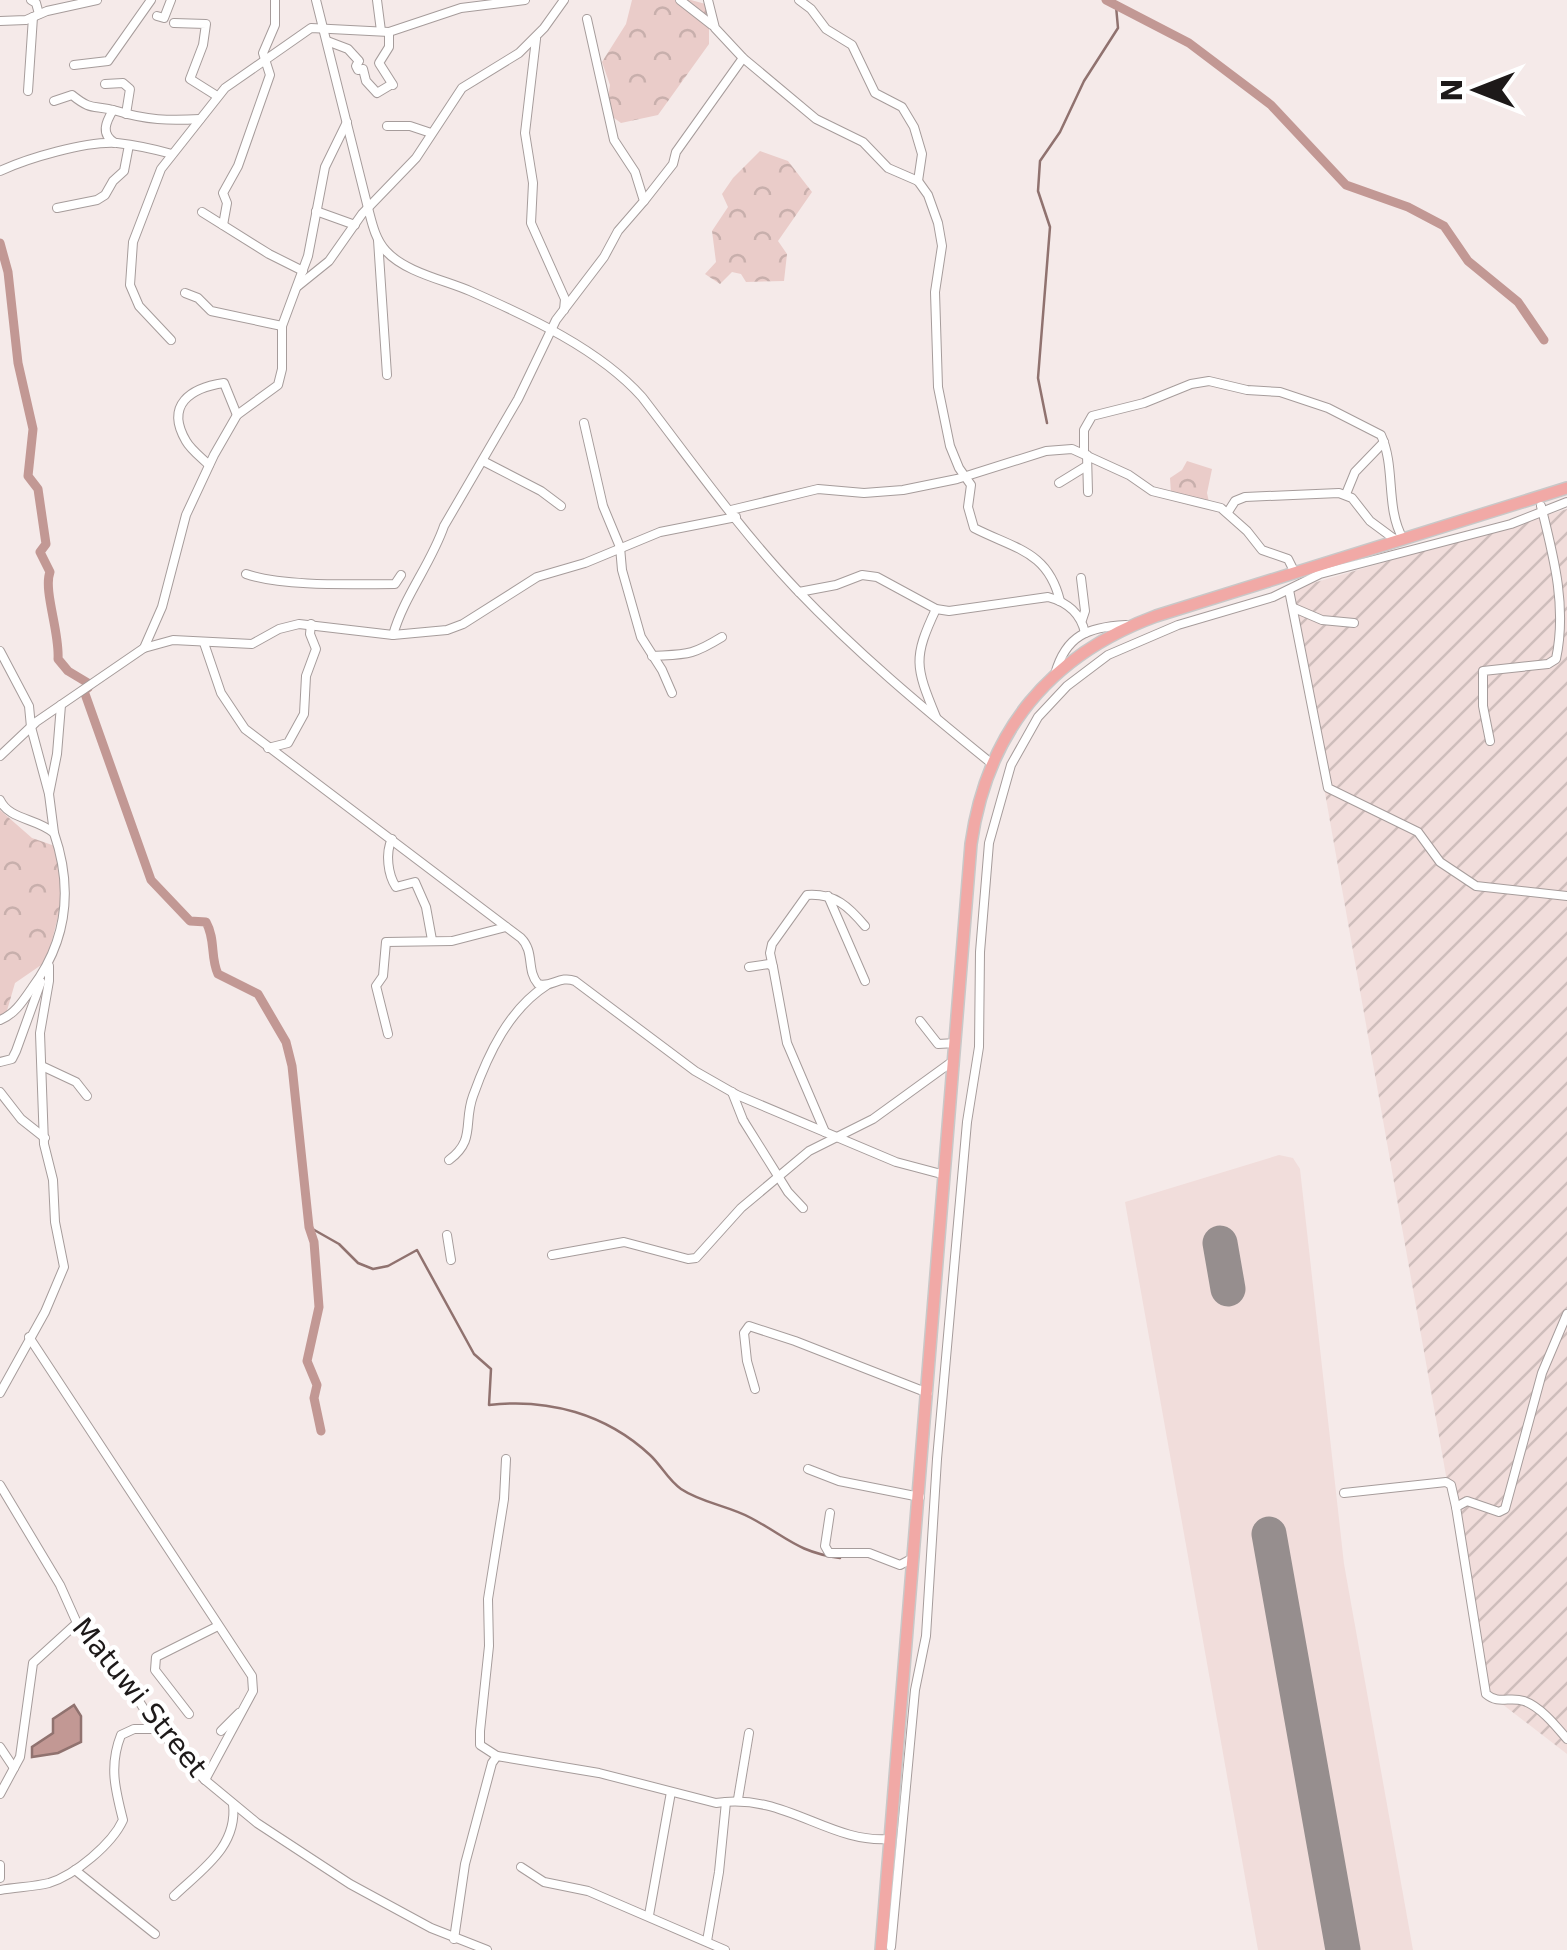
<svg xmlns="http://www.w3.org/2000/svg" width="1567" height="1950" viewBox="0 0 1567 1950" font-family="'DejaVu Sans',sans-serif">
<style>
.built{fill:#f1dddb}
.industrial{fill:url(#industrial-furrows)}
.forest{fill:url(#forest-crowns)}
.water{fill:#c29894;stroke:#90726f;stroke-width:2.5}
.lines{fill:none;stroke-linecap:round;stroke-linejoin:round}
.stream{stroke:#90726f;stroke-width:2.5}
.river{stroke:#c29894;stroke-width:9}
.runway{stroke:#968e8e;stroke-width:35}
.minor-casing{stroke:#a69c9b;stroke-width:10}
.major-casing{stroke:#c9c8c8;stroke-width:14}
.minor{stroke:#fff;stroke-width:8}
.major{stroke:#f1a9a6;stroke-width:11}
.labels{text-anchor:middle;stroke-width:9;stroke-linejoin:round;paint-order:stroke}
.street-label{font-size:28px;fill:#1d1919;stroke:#fff}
</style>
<defs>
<pattern id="industrial-furrows" width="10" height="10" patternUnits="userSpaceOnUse" patternTransform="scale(2.5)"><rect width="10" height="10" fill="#f1dddb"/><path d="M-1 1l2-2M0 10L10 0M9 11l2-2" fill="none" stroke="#cebdbb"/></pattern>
<pattern id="forest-crowns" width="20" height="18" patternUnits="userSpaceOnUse" patternTransform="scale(2.5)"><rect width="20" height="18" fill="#eaccc9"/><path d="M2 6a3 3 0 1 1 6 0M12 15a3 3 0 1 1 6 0" fill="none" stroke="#c8afac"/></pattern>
</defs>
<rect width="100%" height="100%" fill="#f5eae9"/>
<path class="built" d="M1279,1155L1293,1158L1300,1169L1344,1564L1413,1950H1258L1125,1202Z"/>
<path class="industrial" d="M1567,509V1754L1484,1690L1289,590Z"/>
<g class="forest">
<path d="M632,0H691L709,5V44L658,115L621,123L606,112L610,85L602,62L626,24Z"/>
<path d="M760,151L788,161L812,192L778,241L787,254L784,281L746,282L741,274L732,272L720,284L705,274L716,262L712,231L728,207L722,194L733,178Z"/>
<path d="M1187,461L1212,469L1207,493L1209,502L1171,493L1170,478L1182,470Z"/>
<path d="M0,810L32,838L55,846L63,896L47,961L15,983L6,1014L0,1015Z"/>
</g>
<path class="water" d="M74,1705L81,1716V1742L58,1753L32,1757V1747L53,1733V1719Z"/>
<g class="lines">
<g class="stream">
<path d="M1047,423L1038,378L1050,227L1038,191L1040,161L1060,132L1084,81L1118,28L1116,6"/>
<path d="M309,1227L339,1244L358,1263L373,1269L388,1266L417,1250L474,1354L491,1369L489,1405C548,1398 606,1414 650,1455C661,1465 668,1480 681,1489C702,1503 729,1506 751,1518C787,1537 797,1552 840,1558"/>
</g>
<g class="river">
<path d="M1106,0L1189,43L1271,105L1346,185L1408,207L1444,226L1468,261L1518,302L1544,340"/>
<path d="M0,243L8,272L18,363L33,429L28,476L38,489L46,544L40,552L50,572C43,590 60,633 58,659L68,671L88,683"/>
<path d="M88,688L84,691L151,880L190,921L206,922C216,940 210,957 218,974L258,994L286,1042L292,1066L309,1227L314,1242L319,1307L307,1361L317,1385L314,1398L321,1431"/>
</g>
<g class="runway">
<path d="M1220,1243L1228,1289"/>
<path d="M1269,1534L1343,1950"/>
</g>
<defs>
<g id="minor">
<path d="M31,0L36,3L39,14"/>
<path d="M316,0L368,208C372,223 375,239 386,251C405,272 444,280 470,291C529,317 599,349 642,397C692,462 740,530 796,589C856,652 923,708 991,763"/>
<path d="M377,0L381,31"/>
<path d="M680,0L712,25"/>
<path d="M708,0L715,28L743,58L816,119L863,142L888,168L918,181L928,195L938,223L942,246L935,292L938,387L950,446L959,468L971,485L968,507L974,528C1015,549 1048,551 1060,601"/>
<path d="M799,0L811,9L826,29L852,45L875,93L902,107L914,127L922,154L918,181"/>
<path d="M157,16L164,18L171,0"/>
<path d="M0,21L26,20L47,11L97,0"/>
<path d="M174,23L206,24L203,45L190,79L217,96"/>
<path d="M389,32V47L379,63L393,85"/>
<path d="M536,39L525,133L533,183L531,223L565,299L564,310"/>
<path d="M327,41L348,49L359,61L356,66L358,70L363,69L366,81L377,93L392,84"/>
<path d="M74,65L108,61L151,0"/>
<path d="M105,84L123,83L130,89L126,114"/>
<path d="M28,91L33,17"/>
<path d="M54,101L72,95C93,112 93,104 117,111C146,120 169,121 200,119"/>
<path d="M113,110C106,122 100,134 115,143"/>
<path d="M387,126H410L431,133"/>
<path d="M0,171C28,158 86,141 117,143C135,145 154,149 172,154"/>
<path d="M644,201L673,164L676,152L743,58"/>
<path d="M57,208L97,200L105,195L113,181L124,171L129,145"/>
<path d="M316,211L355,225"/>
<path d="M202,212L269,254L303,271"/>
<path d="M223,225L227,203L223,193L238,166L270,75L263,53L275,25V0"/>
<path d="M378,240L387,375"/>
<path d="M298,286L329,261L362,214L416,158L462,88L519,53L544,28L564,0"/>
<path d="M185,293L198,298L211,311L282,326"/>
<path d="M171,340L139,306L130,285L133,242L161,169L225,88L311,28L389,32L461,8L525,0"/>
<path d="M584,423L603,506L620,547L622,570L641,637L662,670L672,693"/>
<path d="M1084,453V430L1092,416L1144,403L1191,384L1209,381L1247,390L1280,392L1328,408L1381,435C1396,468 1385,507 1403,539"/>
<path d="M1087,455L1088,492"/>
<path d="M483,461L541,491L561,506"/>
<path d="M209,465C202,458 191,450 186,441C165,405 190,388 224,383L237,415"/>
<path d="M1059,483L1085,467"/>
<path d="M1346,494L1355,472L1384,442"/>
<path d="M731,510L818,489L864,493L903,490L957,479L1046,451L1072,449L1129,475L1152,491L1221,508L1247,531L1262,550L1288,559L1295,573"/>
<path d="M1228,512L1235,501L1245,497L1339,493L1352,498L1370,521L1397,541"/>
<path d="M246,574C283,587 355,584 395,584L401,575"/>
<path d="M1081,578L1085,611L1082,620"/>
<path d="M1289,590L1328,788L1418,832L1440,862L1476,886L1567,896"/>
<path d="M799,592L836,585L862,575L877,577L936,609L949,611L1048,597C1067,602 1081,614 1085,633"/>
<path d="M1294,608L1322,620L1354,623"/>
<path d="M393,635C404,596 431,564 444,526L518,399L556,320L604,257L618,231L644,201L635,172L614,140L587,19"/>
<path d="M204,643L221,693L245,729L521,938C535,952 526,970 538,984C551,988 560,975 575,981L695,1071L737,1095L896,1162L945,1175"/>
<path d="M144,648L173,640L252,644L279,629L299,624L393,635L447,630L463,624L537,577L585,563L660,532L736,517"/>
<path d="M0,651L29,706L31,727L49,794"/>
<path d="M652,656C687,654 691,656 722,637"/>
<path d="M1055,674C1066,635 1088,627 1126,625"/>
<path d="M936,717C915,666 913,658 936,609"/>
<path d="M1490,741L1483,706V671L1548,664L1556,659C1567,607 1554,558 1541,506"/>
<path d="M268,748L288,743L304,714L306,676L316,649L310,634L311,624"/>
<path d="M0,756L36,722L144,648L162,607L186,515L214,455L237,415L278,385L282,369V326L308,256L325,167L347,122"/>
<path d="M0,800C9,820 37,818 54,833C73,888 67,941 32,988C23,1001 15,1014 0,1020"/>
<path d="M54,833L49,794L57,754L61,705"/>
<path d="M392,839C385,853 388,875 396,887L415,882L426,907L432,940"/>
<path d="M828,896L865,981"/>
<path d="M749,967L769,964L773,967L787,1043L825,1132"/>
<path d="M773,967L770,953L772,944L807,895C835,893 849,907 865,926"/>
<path d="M920,1021L938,1044L956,1043"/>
<path d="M388,1034L376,986L383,976L386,942L452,941L506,927"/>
<path d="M0,1062L12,1059L16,1051L41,982"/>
<path d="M44,1067L76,1082L87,1096"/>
<path d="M0,1092L21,1119L45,1138"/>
<path d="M732,1092L743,1120L788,1192L803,1208"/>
<path d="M449,1160C476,1140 463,1123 473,1096C488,1054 509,1009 547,985"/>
<path d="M447,1235L451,1260"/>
<path d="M552,1255L624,1242L688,1259L696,1258L741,1208L809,1151L873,1119L953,1061"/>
<path d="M1567,1314L1542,1373L1505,1509L1499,1512L1467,1501L1456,1507L1486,1694C1499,1705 1509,1696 1524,1701C1541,1707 1556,1726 1567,1739"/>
<path d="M29,1337L252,1676L253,1691L205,1780"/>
<path d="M755,1389L747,1361L744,1333L749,1326L795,1341L928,1393"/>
<path d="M0,1393L45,1312L64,1267L55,1222L53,1180L44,1144L40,1033L49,981V966"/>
<path d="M808,1469L839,1481L920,1497"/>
<path d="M0,1485L60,1585L77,1623L106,1650L155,1726L205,1780L257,1823L350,1884L431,1928L487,1950"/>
<path d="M1344,1493L1446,1482L1451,1485L1456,1507"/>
<path d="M830,1513L825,1546L829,1553H869L900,1565L913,1558"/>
<path d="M189,1714L155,1670L156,1657L218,1626"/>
<path d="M221,1731L239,1713"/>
<path d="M0,1747L14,1768"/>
<path d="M497,1756L480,1745V1731L489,1646L488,1599L504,1499L506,1459"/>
<path d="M0,1794L20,1757L33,1663L77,1623"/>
<path d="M738,1799L749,1733"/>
<path d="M0,1865V1878"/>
<path d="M521,1867L544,1882L588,1891L725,1950"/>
<path d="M75,1870L155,1934"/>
<path d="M0,1890C16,1887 33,1887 49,1883C75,1875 112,1844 123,1820C115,1789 109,1765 121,1735L134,1729H158"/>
<path d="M174,1896C201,1870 238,1847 233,1804"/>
<path d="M649,1915L671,1792"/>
<path d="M454,1939L465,1864L492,1763L497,1756L599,1773L716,1803C785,1792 829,1844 890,1839"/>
<path d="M707,1941L719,1872L726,1802"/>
<path d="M891,1947L915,1690L926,1636L937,1459L967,1122L979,1047L980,952L989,843L1011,765L1038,717L1067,686L1108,655L1178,625L1273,597L1320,574L1511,524L1567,502"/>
</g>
<path id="major" d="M881,1950L971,844C987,731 1050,655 1156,616L1567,488"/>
</defs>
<use href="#minor" class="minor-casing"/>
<use href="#major" class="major-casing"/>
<use href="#minor" class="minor"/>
<use href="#major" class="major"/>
</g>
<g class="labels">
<g class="street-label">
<text transform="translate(140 1697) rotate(51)" y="10">Matuwi Street</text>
</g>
</g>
<g transform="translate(1477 90) rotate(270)" stroke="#ffffff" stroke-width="8" paint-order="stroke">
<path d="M0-8L18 38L0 25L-18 38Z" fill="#1d1919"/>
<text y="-15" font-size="28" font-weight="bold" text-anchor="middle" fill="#1d1919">N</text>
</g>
</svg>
